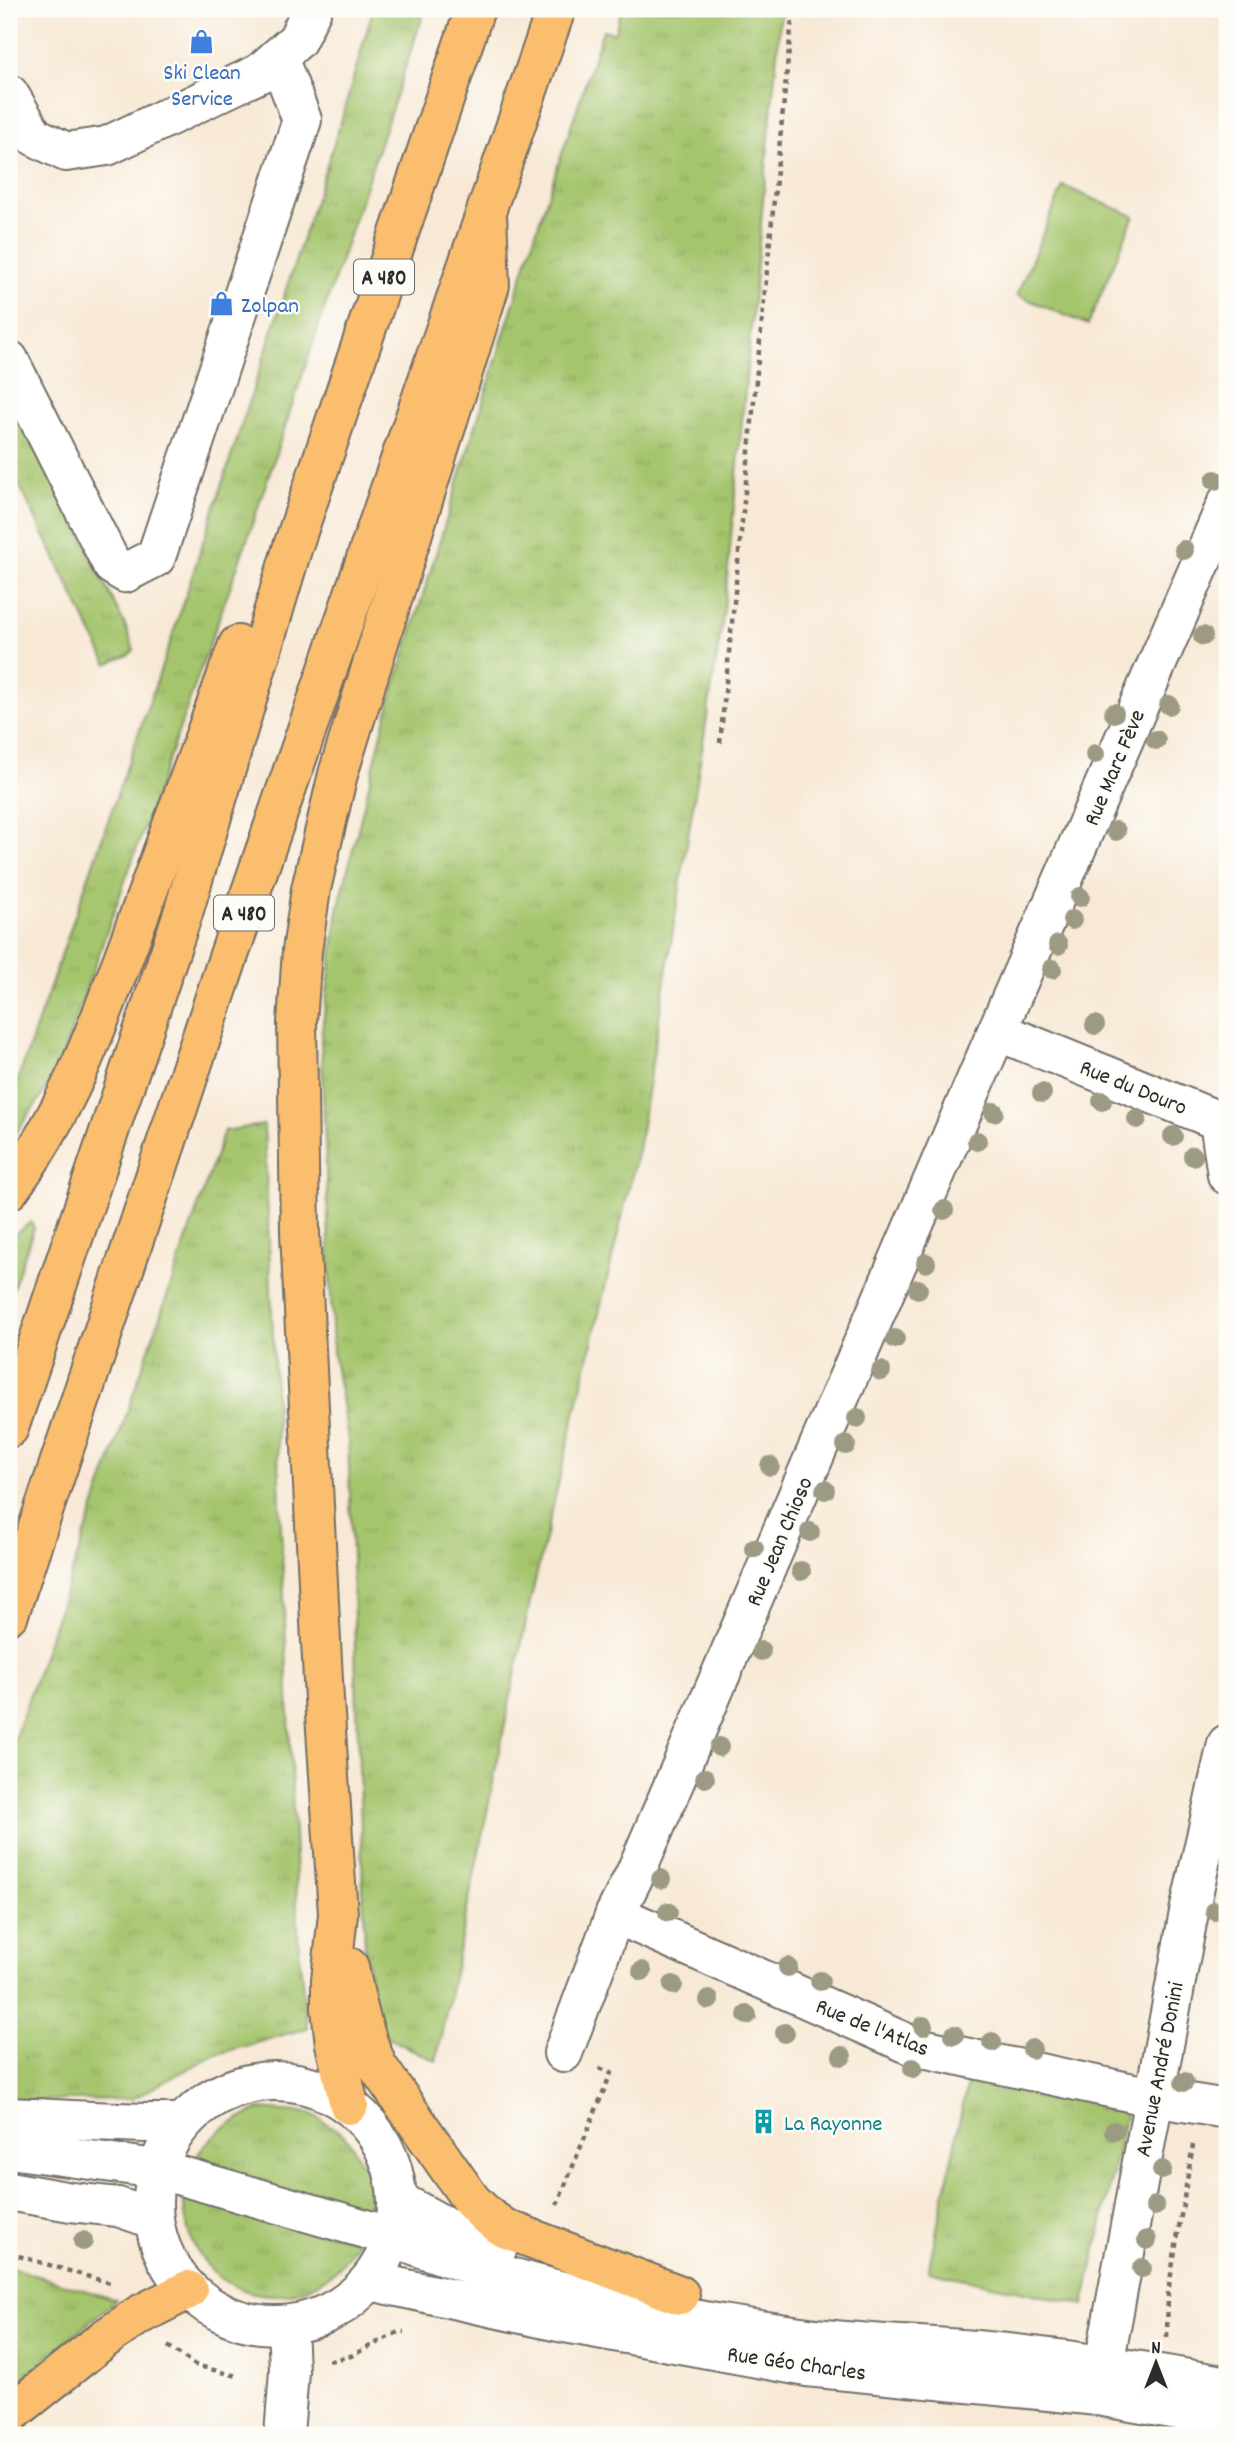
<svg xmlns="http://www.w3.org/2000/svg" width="1236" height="2444" viewBox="0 0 1236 2444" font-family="Dekko,sans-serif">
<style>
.grass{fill:url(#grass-tufts);stroke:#68784c;stroke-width:2}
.park{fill:#a5c56d;stroke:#68784c;stroke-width:2}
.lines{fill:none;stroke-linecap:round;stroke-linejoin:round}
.minor-casing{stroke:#736e67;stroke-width:42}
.highway-casing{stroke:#736e67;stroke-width:42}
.path{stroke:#736e67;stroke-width:4.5;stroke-dasharray:5 5;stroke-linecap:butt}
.minor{stroke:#fff;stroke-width:38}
.highway{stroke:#fbbe6e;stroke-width:38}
.tree{fill:#9c9a83}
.labels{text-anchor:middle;stroke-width:5;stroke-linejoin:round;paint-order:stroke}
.shield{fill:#fdfcf7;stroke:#6a6a68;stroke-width:2}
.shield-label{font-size:21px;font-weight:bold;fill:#2b2b2b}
.shop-label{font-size:23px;fill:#366cbe;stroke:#fdfcf7}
.street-label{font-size:23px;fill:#2b2b2b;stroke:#fdfcf7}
.culture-label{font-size:23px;fill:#0d838f;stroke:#fdfcf7;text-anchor:start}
</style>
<defs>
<pattern id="grass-tufts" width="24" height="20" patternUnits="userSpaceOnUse" patternTransform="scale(1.75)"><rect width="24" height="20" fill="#a5c56d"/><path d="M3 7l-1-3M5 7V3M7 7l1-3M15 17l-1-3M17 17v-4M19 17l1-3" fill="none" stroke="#8ea95f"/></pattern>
</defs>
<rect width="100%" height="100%" fill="#fdfcf7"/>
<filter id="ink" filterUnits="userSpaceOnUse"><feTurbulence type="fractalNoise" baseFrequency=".0143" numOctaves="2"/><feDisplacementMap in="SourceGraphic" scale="14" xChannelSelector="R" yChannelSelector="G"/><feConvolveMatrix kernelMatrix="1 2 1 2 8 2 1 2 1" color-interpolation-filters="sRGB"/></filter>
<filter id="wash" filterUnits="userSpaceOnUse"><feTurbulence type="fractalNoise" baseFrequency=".00686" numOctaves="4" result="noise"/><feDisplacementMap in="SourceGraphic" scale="28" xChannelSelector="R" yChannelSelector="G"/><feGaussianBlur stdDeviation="1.57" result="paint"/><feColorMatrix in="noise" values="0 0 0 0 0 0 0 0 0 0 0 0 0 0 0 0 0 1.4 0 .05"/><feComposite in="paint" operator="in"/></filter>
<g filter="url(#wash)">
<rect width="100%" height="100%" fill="#f8e9d6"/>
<g class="grass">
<path d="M373,9H425L248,537L58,1068L39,1100L9,1143V1094L15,1088L171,640L341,122Z"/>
<path d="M622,9H784L780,21L724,611L638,1150L530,1602L436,2061L379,2033L365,1949L348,1438L333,1352L321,1038L338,909L390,701L534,238L603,30L614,33Z"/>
<path d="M9,388L125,625L134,650L129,655L107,664L9,464Z"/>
<path d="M264,1125L299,1952L307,2028L214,2055L132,2099L9,2101V1755L224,1131Z"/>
<path d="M31,1222L34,1228L9,1300V1238Z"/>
<path d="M969,2076L1127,2108L1084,2305L928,2271Z"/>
<path d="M259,2109L310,2113L346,2136L367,2173L370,2213L191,2166C209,2133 227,2125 259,2109Z"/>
<path d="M184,2193L358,2241C306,2334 180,2300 184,2193Z"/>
<path d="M9,2267L116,2300L9,2390Z"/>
</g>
<path class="park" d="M1063,186L1134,216L1088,325L1017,295Z"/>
</g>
<g filter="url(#ink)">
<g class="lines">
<defs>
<g id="minor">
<path d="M9,94L34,136L66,152L107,146L260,73L297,40L312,9"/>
<path d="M9,360L112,565L125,573L156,557L302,120L278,57"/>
<path d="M997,1031L1219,1121L1227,1175"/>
<path d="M615,1914L913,2046L1152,2097L1227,2109"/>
<path d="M563,2053L615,1914L635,1874L997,1031L1227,503"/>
<circle cx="275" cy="2203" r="122"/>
<path d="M9,2117C67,2119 124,2124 182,2123"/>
<path d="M9,2149L157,2169L393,2237C524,2289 677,2320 816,2338C879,2345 943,2346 1007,2353C1080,2361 1154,2372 1227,2386"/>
<path d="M9,2191L71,2202L118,2207L153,2219"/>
<path d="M397,2200L457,2233L498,2247"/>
<path d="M370,2281L554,2321L807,2367L1098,2396L1227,2419"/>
<path d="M1099,2391L1189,1912L1227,1744"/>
<path d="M284,2435L289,2371L287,2325"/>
</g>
<g id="highway">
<path d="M9,1190C71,1108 103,1011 139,916C172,826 205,735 238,645"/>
<path d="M9,1428L183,913L293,546L475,9"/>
<path d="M9,1614L228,958L556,9"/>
<path d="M349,1967C356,2002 363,2034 378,2067L471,2200L487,2216L504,2228L680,2295"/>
<path d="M349,2105L335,2044L331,2009V1980L338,1914L324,1699L300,1233L297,1022L302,951L311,889L338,774L490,285L487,214"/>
<path d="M9,2415L104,2339L139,2315L188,2290"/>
</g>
</defs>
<use href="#minor" class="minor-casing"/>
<use href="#highway" class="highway-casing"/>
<g class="path">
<path d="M720,743L793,9"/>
<path d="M557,2205L611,2073L599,2068"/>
<path d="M9,2253L113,2284"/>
<path d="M1167,2337L1168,2292L1193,2145"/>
<path d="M168,2346L195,2365L237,2376"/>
<path d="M329,2361L351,2356L398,2332H404"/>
</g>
<use href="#minor" class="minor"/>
<use href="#highway" class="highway"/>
</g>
<g class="tree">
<circle cx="1215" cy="480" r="10"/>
<circle cx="1184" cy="550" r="10"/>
<circle cx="1203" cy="636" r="10"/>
<circle cx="1169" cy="705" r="10"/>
<circle cx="1114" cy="713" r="10"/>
<circle cx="1156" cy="740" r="10"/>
<circle cx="1095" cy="754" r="10"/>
<circle cx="1116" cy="831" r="10"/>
<circle cx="1080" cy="897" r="10"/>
<circle cx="1072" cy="920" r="10"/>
<circle cx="1058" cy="945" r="10"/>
<circle cx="1052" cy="969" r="10"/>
<circle cx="1095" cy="1025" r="10"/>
<circle cx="1042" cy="1093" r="10"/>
<circle cx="1102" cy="1101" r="10"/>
<circle cx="994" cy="1112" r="10"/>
<circle cx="1137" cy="1119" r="10"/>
<circle cx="1173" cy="1136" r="10"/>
<circle cx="977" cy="1141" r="10"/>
<circle cx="1193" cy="1156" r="10"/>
<circle cx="944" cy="1210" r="10"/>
<circle cx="926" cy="1263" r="10"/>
<circle cx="918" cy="1289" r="10"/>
<circle cx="895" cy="1339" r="10"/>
<circle cx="881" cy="1371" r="10"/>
<circle cx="857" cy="1418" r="10"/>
<circle cx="846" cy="1445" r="10"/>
<circle cx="770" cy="1466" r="10"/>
<circle cx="825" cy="1490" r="10"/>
<circle cx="810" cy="1532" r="10"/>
<circle cx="754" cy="1548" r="10"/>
<circle cx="801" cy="1571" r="10"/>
<circle cx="761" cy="1651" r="10"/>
<circle cx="719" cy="1747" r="10"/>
<circle cx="705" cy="1778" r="10"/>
<circle cx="661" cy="1879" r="10"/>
<circle cx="1215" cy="1911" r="10"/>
<circle cx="668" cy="1912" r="10"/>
<circle cx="788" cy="1967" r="10"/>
<circle cx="642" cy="1971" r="10"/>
<circle cx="820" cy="1981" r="10"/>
<circle cx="673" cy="1985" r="10"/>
<circle cx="709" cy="2000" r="10"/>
<circle cx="747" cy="2015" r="10"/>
<circle cx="923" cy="2026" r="10"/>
<circle cx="785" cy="2033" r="10"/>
<circle cx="954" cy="2035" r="10"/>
<circle cx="992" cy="2042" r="10"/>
<circle cx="1032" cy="2049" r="10"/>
<circle cx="842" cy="2056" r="10"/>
<circle cx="913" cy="2068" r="10"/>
<circle cx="1184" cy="2082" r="10"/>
<circle cx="1114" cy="2131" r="10"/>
<circle cx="1162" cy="2170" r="10"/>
<circle cx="1155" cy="2206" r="10"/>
<circle cx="1147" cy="2240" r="10"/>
<circle cx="83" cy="2241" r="10"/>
<circle cx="1142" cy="2268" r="10"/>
</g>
</g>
<defs>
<symbol id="shop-bare" viewBox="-9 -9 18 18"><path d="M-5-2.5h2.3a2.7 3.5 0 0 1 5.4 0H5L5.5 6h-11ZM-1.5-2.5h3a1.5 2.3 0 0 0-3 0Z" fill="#3f7fe0" stroke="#fdfcf7" stroke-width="2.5" paint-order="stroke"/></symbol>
<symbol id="building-bare" viewBox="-9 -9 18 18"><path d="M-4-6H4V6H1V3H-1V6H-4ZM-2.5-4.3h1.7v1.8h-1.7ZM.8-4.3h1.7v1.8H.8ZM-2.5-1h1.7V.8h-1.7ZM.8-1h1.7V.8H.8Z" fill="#0f9aa8" stroke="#fdfcf7" stroke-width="2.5" paint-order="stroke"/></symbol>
</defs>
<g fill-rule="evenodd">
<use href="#shop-bare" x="184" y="24" width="35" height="35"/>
<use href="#shop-bare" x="204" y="286" width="35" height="35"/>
<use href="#building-bare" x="746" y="2104" width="35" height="35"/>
</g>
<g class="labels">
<g class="shield">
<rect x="354" y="259.5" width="60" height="35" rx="5"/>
<rect x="214" y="895.5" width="60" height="35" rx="5"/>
</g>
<g class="shield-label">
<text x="384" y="284">A 480</text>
<text x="244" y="920">A 480</text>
</g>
<g class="shop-label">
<text x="202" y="79">Ski Clean<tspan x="202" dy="26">Service</tspan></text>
<text x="241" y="312" text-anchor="start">Zolpan</text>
</g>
<g class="street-label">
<text transform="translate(1113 767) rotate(-67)" y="8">Rue Marc Fève</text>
<text transform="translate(1134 1086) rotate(22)" y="8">Rue du Douro</text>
<text transform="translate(778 1541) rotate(-67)" y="8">Rue Jean Chioso</text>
<text transform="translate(873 2026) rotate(22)" y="8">Rue de l'Atlas</text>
<text transform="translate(1158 2069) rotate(-79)" y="8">Avenue André Donini</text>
<text transform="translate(797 2362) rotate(8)" y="8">Rue Géo Charles</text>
</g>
<g class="culture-label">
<text x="784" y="2130">La Rayonne</text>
</g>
</g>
<rect width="1236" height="2444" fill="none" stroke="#fdfcf7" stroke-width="35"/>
<g transform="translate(1156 2363)" stroke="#fdfcf7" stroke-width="5" paint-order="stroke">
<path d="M0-5L12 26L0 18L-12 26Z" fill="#2b2b2b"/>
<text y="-10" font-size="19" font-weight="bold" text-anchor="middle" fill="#2b2b2b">N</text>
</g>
</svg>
